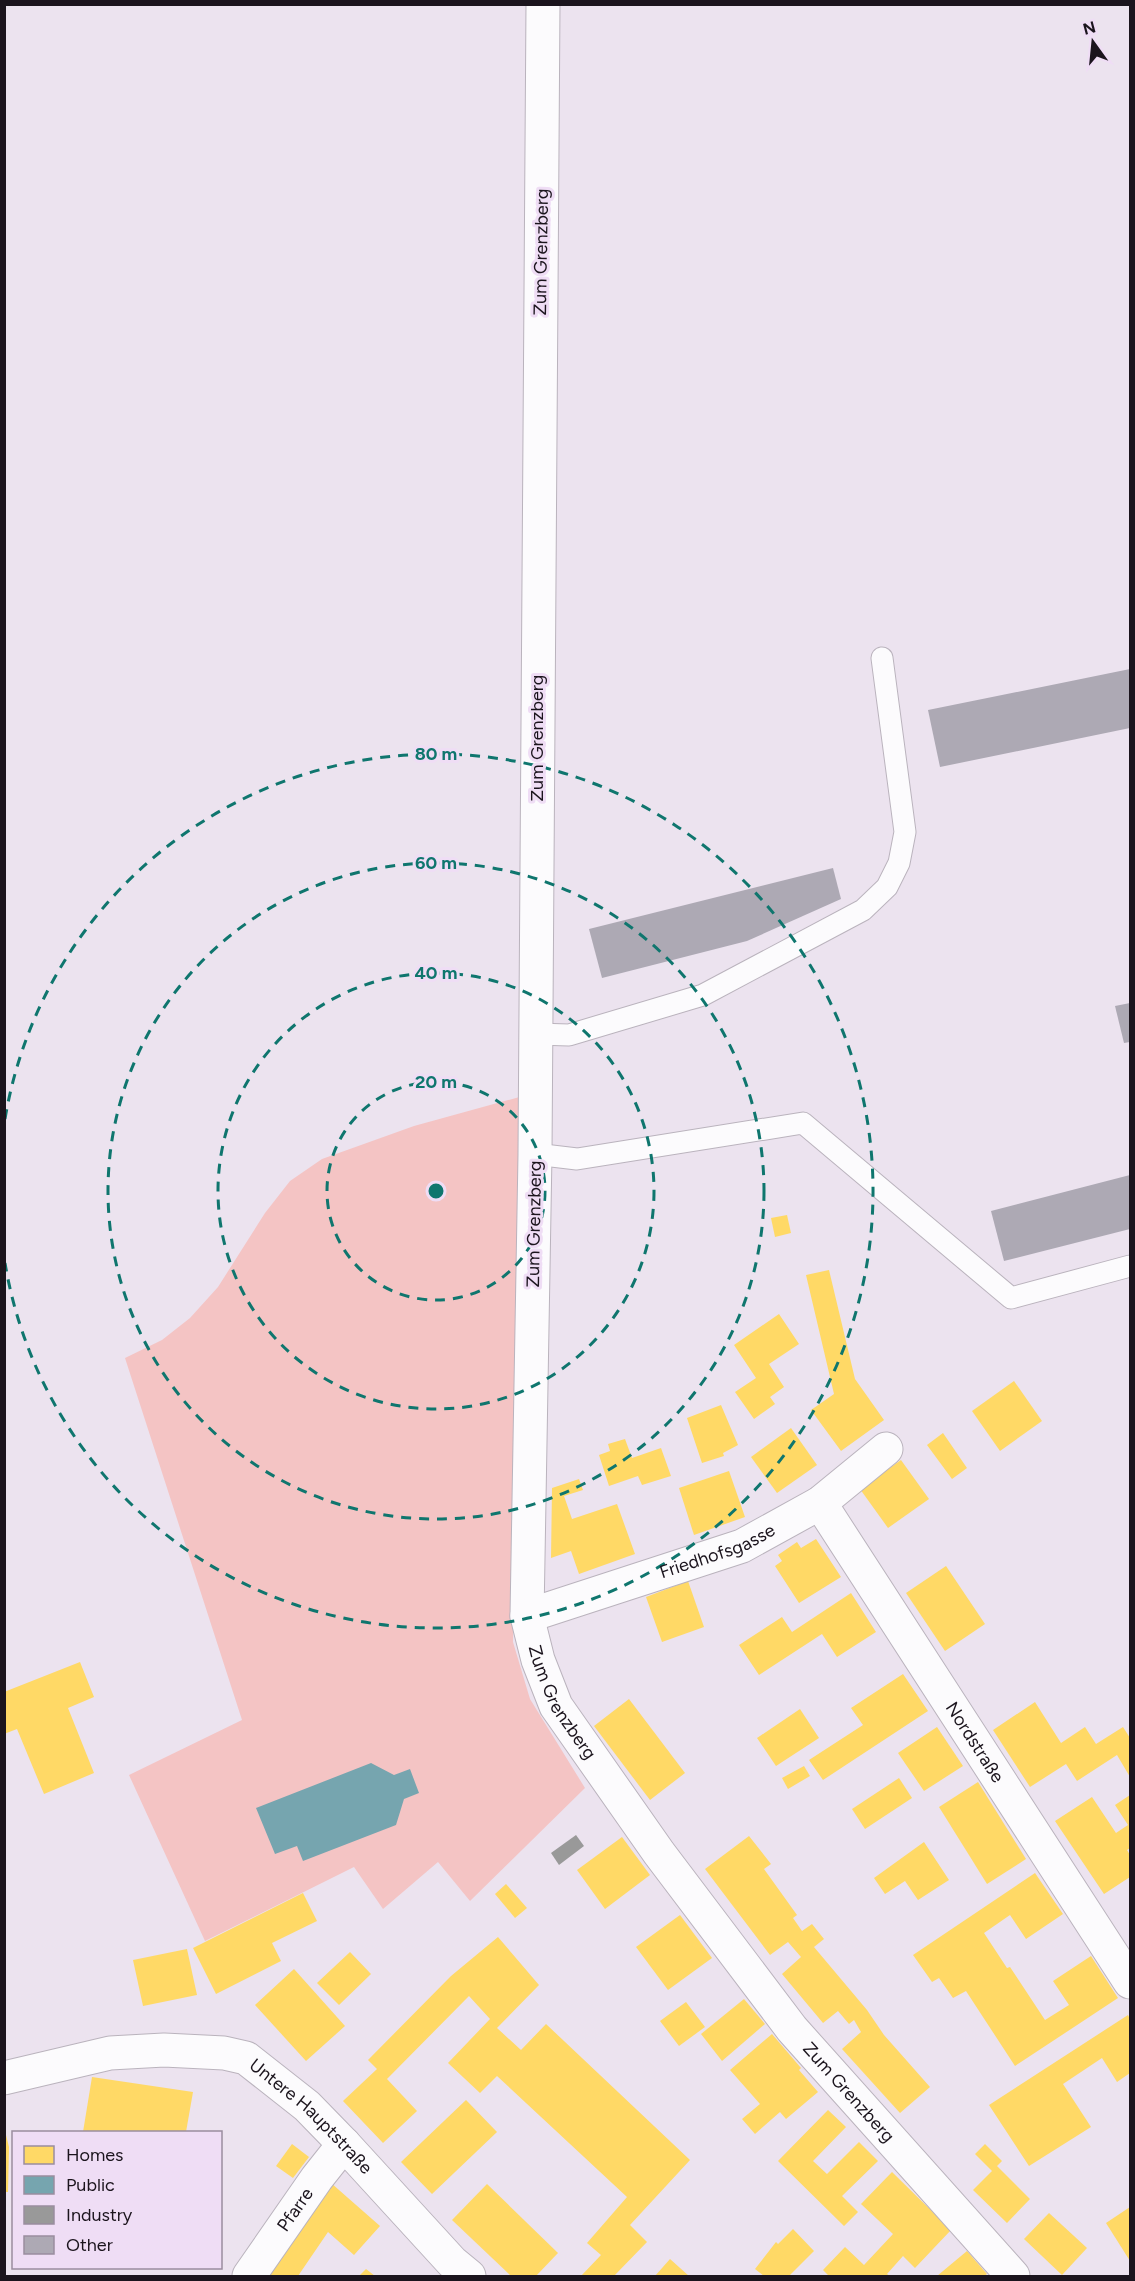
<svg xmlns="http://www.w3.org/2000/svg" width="1135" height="2281" viewBox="0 0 1135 2281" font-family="Figtree,sans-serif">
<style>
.green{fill:#f4c4c4}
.homes{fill:#ffd966}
.public{fill:#76a5af}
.industry{fill:#999}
.building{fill:#ada9b4}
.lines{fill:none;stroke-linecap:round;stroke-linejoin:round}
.service-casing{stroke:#bab3bd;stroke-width:23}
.minor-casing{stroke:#bab3bd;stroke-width:35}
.service{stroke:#fcfbfd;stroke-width:21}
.minor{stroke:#fcfbfd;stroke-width:33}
.ring{fill:none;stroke:#0f766e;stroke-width:3;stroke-dasharray:10 8}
.labels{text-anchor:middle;stroke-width:6;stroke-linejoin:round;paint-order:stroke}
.street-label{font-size:18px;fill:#1b141d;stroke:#efddf5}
.centre{fill:#0f766e;stroke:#efddf5;stroke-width:3}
.ring-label{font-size:18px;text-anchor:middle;font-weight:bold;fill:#0f766e;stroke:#efddf5;stroke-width:6;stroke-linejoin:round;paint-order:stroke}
</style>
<rect width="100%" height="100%" fill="#ece3ef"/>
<path class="green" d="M523,1096L513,1642L530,1699L585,1788L470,1901L438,1862L383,1909L354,1867L205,1941L129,1775L242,1720L125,1358L162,1340L190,1318L218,1287L265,1213L290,1181L322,1159L414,1126Z"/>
<g class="homes">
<path d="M787,1215L791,1233L775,1237L771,1218Z"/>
<path d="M829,1270L855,1379L884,1420L841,1451L811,1410L834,1394L806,1275Z"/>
<path d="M779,1314L799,1344L769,1364L784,1387L770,1397L775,1404L754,1419L735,1392L756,1378L734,1345Z"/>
<path d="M1014,1381L1042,1421L1000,1451L972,1411Z"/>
<path d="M721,1405L738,1445L723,1453L724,1456L702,1463L687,1418Z"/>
<path d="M791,1428L817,1465L777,1493L751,1457Z"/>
<path d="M943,1433L967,1468L952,1479L927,1445Z"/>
<path d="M625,1439L632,1458L661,1448L671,1476L642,1485L638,1476L609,1486L599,1455L610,1451L608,1444Z"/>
<path d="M901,1460L929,1499L888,1528L860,1489Z"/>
<path d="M729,1471L745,1517L694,1535L679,1488Z"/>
<path d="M579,1479L583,1490L564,1496L572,1519L617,1504L635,1554L579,1574L571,1551L551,1558L552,1488Z"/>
<path d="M816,1539L841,1577L799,1603L775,1566L782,1561L778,1555L797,1542L801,1548Z"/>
<path d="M946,1566L985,1624L945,1651L906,1593Z"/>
<path d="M688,1581L704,1627L662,1642L646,1597Z"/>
<path d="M851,1593L876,1632L837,1657L822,1634L759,1675L739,1645L782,1617L792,1632Z"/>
<path d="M80,1662L94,1697L68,1708L94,1773L44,1794L17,1729L4,1734V1692Z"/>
<path d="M903,1674L928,1711L823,1780L809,1760L863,1725L851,1708Z"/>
<path d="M629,1699L685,1773L650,1800L594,1726Z"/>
<path d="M1035,1702L1061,1743L1085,1727L1096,1744L1123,1727L1130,1738V1777L1117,1755L1077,1781L1066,1764L1030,1787L993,1730Z"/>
<path d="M800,1709L819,1738L776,1766L757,1738Z"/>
<path d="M937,1727L963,1766L924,1791L898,1753Z"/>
<path d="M804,1766L810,1776L788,1789L782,1778Z"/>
<path d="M899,1778L912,1798L865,1829L852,1809Z"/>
<path d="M978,1782L1026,1859L987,1884L939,1807Z"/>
<path d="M1130,1795V1848L1127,1850L1130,1855V1877L1104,1894L1055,1821L1092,1797L1116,1833L1128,1825L1115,1805Z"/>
<path d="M749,1836L771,1864L764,1869L797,1915L793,1918L802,1931L812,1924L824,1939L814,1947L867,2010L884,2035L930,2087L900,2113L842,2049L861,2032L854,2020L849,2024L838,2011L823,2023L782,1974L801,1957L788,1942L770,1955L705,1869Z"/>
<path d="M622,1837L650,1875L605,1909L577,1870Z"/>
<path d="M924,1842L949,1880L918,1900L905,1881L885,1894L874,1878Z"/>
<path d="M1035,1873L1063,1914L1026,1939L1010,1915L984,1933L1007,1968L1010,1967L1045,2020L1069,2005L1053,1981L1091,1956L1118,1998L1015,2066L966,1991L953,1998L939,1978L932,1982L913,1955Z"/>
<path d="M506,1884L527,1908L515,1918L495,1894Z"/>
<path d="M303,1893L317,1921L272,1943L281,1961L216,1994L193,1948Z"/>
<path d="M680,1915L712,1958L668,1990L636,1947Z"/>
<path d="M498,1937L539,1985L497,2028L521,2050L546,2024L690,2160L630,2225L647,2242L614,2276H581L601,2255L587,2243L627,2197L497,2076L480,2093L448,2063L490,2019L469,1996L387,2079L417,2111L383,2143L343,2101L377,2069L368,2060L451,1976Z"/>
<path d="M187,1949L197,1995L143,2006L133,1960Z"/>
<path d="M350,1952L371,1974L339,2005L317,1983Z"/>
<path d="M294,1969L345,2026L306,2061L255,2005Z"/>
<path d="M744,1999L765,2024L722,2061L701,2034Z"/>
<path d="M686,2002L705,2027L679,2046L660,2021Z"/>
<path d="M1128,2015L1130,2019V2073L1117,2082L1102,2058L1063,2084L1091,2127L1029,2166L989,2105Z"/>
<path d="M772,2034L801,2068L799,2070L818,2092L786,2119L780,2112L755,2134L742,2119L760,2104L730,2070Z"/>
<path d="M92,2077L193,2092L186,2132H83Z"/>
<path d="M466,2100L497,2132L432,2194L401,2162Z"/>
<path d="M828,2110L846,2127L813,2161L827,2174L859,2142L878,2161L842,2196L858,2212L844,2226L778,2161Z"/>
<path d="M4,2127L9,2147L8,2192H4Z"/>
<path d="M292,2144L309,2157L293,2178L276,2166Z"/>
<path d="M985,2144L1002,2161L997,2166L1030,2199L1007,2223L973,2190L992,2171L975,2154Z"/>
<path d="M892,2172L951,2230L915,2268L903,2256L887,2274L890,2276H829L823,2270L845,2247L864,2265L893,2234L861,2204Z"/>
<path d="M331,2183L380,2226L354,2255L328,2232L298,2276H263Z"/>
<path d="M487,2184L558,2253L536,2276H511L452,2220Z"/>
<path d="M1130,2207V2261L1106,2223Z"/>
<path d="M1049,2213L1087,2248L1062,2275L1024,2239Z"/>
<path d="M793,2229L814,2251L789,2276H764L755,2269L776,2242L778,2244Z"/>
<path d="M967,2251L987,2274L984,2276H937Z"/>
<path d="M670,2259L689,2276H655Z"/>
<path d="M366,2269L375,2276H359Z"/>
</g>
<path class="public" d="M371,1763L394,1775L410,1769L419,1793L404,1799L396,1825L303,1861L297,1846L275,1854L256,1808Z"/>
<path class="industry" d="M576,1835L584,1846L559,1865L551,1853Z"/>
<g class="building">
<path d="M1130,669V728L940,767L928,710Z"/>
<path d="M833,868L841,899L747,941L602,978L589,929Z"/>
<path d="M1130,1003V1042L1124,1043L1115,1006Z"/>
<path d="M1130,1175V1229L1004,1261L991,1211Z"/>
</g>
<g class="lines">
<defs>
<g id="service">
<path d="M536,1034L569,1035L703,995L863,910L887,887L899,863L905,832L882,658"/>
<path d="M535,1154L577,1159L803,1123L1011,1298L1130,1266"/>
</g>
<g id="minor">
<path id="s1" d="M543,4L535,1154L527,1616L538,1660L556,1706L659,1853L792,2029L1013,2276"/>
<path id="s2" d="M820,1503L1130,1982"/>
<path id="s3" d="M527,1616L742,1546L820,1503L886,1449"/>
<path id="s4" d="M4,2078L110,2053L164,2050L224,2053L246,2058L307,2106L344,2144L452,2262L469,2276"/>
<path id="s5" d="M249,2276L317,2178L344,2144"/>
</g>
</defs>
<use href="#service" class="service-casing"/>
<use href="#minor" class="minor-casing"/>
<use href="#service" class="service"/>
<use href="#minor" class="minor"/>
</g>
<g class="ring">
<circle cx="436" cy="1191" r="109"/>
<circle cx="436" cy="1191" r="218"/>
<circle cx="436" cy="1191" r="328"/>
<path d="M5 1119A437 437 0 1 1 5 1263"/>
</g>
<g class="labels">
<g class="street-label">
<text transform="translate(541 252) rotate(-89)" y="6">Zum Grenzberg</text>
<text transform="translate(537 738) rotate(-90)" y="6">Zum Grenzberg</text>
<text transform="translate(534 1224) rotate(-89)" y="6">Zum Grenzberg</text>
<text dy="6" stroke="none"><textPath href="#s3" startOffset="201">Friedhofsgasse</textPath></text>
<text dy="6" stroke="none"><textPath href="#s1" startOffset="1706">Zum Grenzberg</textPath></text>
<text dy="6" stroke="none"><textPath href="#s2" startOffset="285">Nordstraße</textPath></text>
<text dy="6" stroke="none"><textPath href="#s1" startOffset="2192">Zum Grenzberg</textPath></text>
<text dy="6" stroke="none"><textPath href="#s4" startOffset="333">Untere Hauptstraße</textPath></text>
<text dy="6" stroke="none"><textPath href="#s5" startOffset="81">Pfarre</textPath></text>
</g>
</g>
<circle cx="436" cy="1191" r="9" class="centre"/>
<g class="ring-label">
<text x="436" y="760">80 m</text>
<text x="436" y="869">60 m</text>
<text x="436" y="979">40 m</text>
<text x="436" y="1088">20 m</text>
</g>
<rect width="1135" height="2281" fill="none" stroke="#1b141d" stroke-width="12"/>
<rect x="12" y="2131" width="210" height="138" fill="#efddf5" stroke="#9a8d9f" stroke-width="1.5"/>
<rect x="24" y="2146" width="30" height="18" fill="#ffd966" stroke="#9a8d9f" stroke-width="1.5"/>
<text x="66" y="2161" font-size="18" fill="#1b141d">Homes</text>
<rect x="24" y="2176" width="30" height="18" fill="#76a5af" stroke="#9a8d9f" stroke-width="1.5"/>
<text x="66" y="2191" font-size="18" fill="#1b141d">Public</text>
<rect x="24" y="2206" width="30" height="18" fill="#999999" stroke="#9a8d9f" stroke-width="1.5"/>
<text x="66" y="2221" font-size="18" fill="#1b141d">Industry</text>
<rect x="24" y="2236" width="30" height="18" fill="#ada9b4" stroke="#9a8d9f" stroke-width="1.5"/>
<text x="66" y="2251" font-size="18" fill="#1b141d">Other</text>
<g transform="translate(1093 42) rotate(345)" stroke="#efddf5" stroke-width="4.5" paint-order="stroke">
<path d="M0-4.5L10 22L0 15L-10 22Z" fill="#1b141d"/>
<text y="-9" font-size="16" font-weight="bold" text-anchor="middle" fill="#1b141d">N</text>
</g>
</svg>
